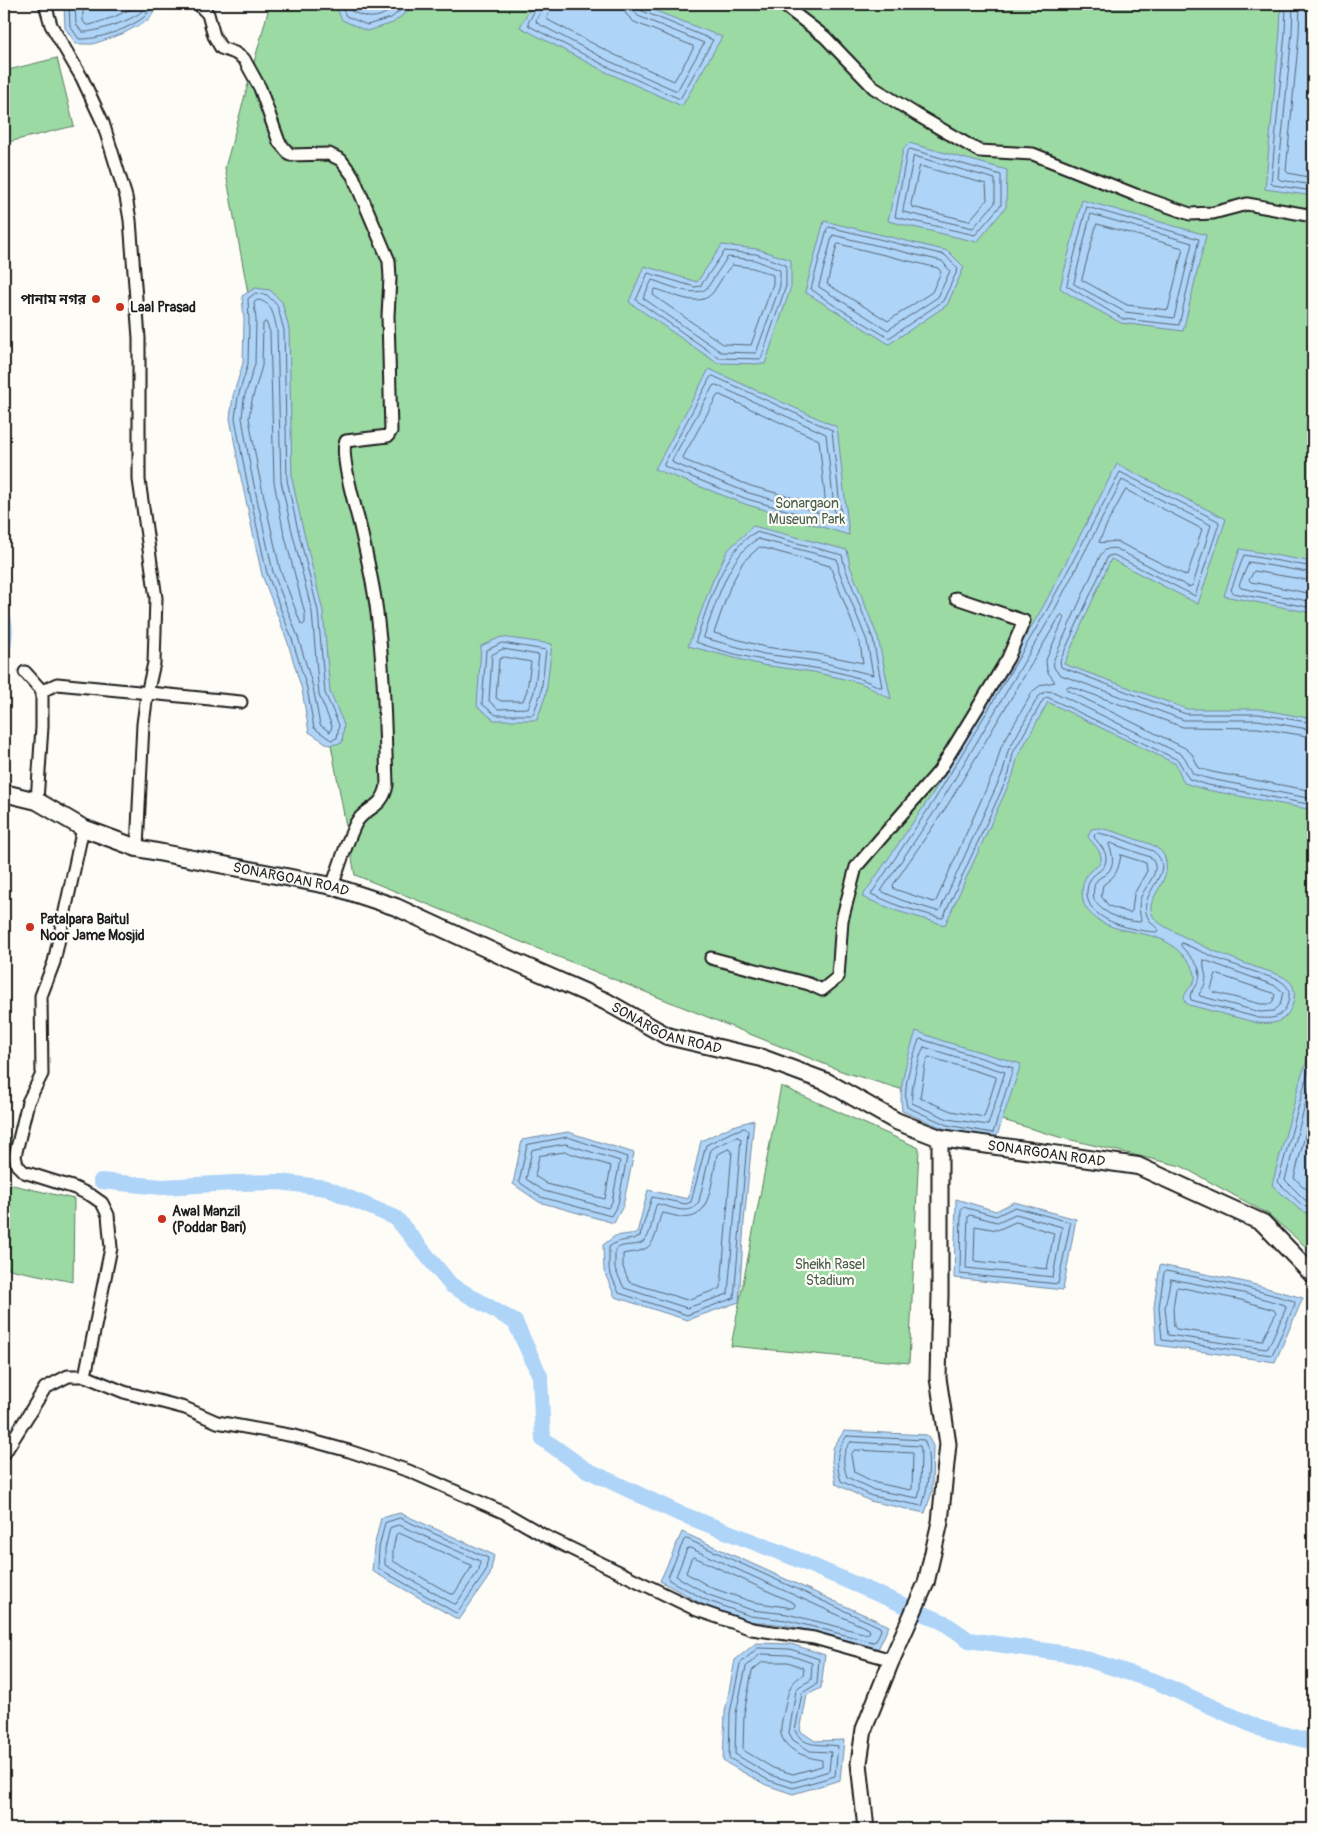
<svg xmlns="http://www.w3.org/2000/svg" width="1317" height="1833" viewBox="0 0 1317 1833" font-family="Pangolin,'Noto Sans Bengali',sans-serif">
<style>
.green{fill:#9bdaa3;stroke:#5c7b60}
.water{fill:#aed4f8;stroke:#748aa0}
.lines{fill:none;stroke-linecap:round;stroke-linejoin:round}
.shore{stroke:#566674;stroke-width:1}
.canal{stroke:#aed4f8;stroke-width:16}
.minor-casing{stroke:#1c1c1c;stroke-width:15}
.tertiary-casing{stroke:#1c1c1c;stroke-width:19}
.secondary-casing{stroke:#1c1c1c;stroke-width:20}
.minor{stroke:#fdfcf7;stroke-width:11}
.tertiary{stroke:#fdfcf7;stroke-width:15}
.secondary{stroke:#fdfcf7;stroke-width:16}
.poi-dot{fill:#c8321e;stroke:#fdfcf7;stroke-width:2}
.labels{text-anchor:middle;stroke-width:4.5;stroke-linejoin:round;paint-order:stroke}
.poi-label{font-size:14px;font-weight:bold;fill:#1c1c1c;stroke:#fdfcf7;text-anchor:start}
.park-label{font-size:14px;fill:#485e4b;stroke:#fdfcf7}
.street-label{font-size:14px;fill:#1c1c1c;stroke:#fdfcf7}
</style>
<rect width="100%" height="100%" fill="#fdfcf7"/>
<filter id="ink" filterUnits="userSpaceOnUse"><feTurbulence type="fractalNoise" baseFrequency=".02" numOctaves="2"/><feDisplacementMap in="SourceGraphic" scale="10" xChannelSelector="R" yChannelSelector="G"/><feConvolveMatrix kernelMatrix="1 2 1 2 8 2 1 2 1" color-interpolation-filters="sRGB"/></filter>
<g filter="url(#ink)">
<g class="green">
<path d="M270,4H1313V1253L1268,1214L1181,1166L1059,1137L844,1072L355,875L225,168Z"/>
<path d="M57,58L74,126L4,143V71Z"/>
<path d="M781,1086L919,1148L909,1363L731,1346Z"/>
<path d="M4,1183L74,1199L73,1282L4,1268Z"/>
</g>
<g class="water">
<path d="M64,4H157L158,5L149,20L122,34L93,44H76L65,28Z"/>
<path d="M335,4H416L393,23L367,31L342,20Z"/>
<path d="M533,4H638L722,37L682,106L604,71L520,27Z"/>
<path d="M1281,4H1313V196L1265,189L1280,32Z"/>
<path d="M909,143L1007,170L1006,207L977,242L888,221L903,150Z"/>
<path d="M1082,200L1206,235L1183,331L1121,323L1072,296L1060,288Z"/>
<path d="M824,221L948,251L964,267L947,305L889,344L805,292Z"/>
<path d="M722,245L757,249L791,260V287L765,364L717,363L629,302L644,266L697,282Z"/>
<path d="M255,288L270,290L282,302L289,329L292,479L302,525L323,611L330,692L344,725L342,743L329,745L309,732L302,690L287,640L262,575L240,473L230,418L233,396L243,363L244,320L242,296Z"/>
<path d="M709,369L837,427L849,535L745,504L655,469Z"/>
<path d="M1117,464L1226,519L1198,604L1111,559L1064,664L1187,709H1259L1313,719V810L1207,790L1184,783L1176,764L1048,702L1018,756L1013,775L945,925L897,911L862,897L931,796L987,703L1044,605Z"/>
<path d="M753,526L847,550L850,566L878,638L891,699L861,683L814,672L762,665L688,646L713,580L728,550Z"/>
<path d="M1240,549L1313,562V613L1224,596Z"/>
<path d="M501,637L552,644L546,694L537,720H494L477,706L481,646Z"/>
<path d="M1098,828C1112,830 1124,835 1138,840C1144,842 1153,844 1158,849C1162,851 1163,854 1165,858C1174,884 1138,901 1156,920C1161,925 1169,929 1175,932C1201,946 1227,957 1255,967C1266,971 1280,973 1289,981C1299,990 1293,1008 1286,1016C1278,1024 1269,1024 1258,1023L1189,1005L1185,1002L1184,997C1186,990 1194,985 1195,978C1196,971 1190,963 1186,958C1179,952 1173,945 1165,941C1139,928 1105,935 1086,908C1080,899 1081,881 1089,872C1093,868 1101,866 1101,859C1102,851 1092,843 1088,837L1091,829Z"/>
<path d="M916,1031L943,1041L1021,1064L996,1139L945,1129L902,1111C898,1084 908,1057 916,1031Z"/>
<path d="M1313,1045V1216L1299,1209L1272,1185L1301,1077Z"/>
<path d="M754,1120L744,1222L739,1302L687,1320L615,1297L604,1271L603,1245L615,1236L637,1233L648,1190L688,1199L701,1141L730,1127Z"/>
<path d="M568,1132L634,1153L623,1206L614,1223L539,1202L513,1184L522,1140Z"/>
<path d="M956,1199L996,1211L1014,1202L1076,1219L1063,1290L954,1278Z"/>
<path d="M1160,1265L1245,1282L1303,1298L1275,1362L1156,1345L1154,1307Z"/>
<path d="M844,1431L927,1435L933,1446L932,1492L925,1513L870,1501L836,1484L832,1462L833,1448Z"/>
<path d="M400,1513L494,1555L490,1575L459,1620L372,1571L374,1547L381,1518Z"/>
<path d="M682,1532L889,1626L878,1649L816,1632L785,1625L749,1621L704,1605L660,1581Z"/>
<path d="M756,1643L791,1644L825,1655L821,1688L807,1695L800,1731L815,1741L844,1740L840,1780L793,1794L766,1785L723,1761L725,1712L735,1660Z"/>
</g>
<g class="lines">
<g class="shore">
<path d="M69,4L70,26L79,39C97,40 129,29 144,17C148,14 150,8 153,4"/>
<path d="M75,4L76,24L82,32C94,33 134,20 142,11C143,9 144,6 145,4"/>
<path d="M83,4V21L86,25H90L114,17L135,7L137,4"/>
<path d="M340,4L346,16L367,25L391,18L408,4"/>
<path d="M347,4L351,11C372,21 380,19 398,4"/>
<path d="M537,4L536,8L528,23L529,26L606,66L680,99L713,40L642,11L639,8L638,4"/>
<path d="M543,4L542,10L536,20L537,23L609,61L677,91L704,43L638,16L633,10L632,4"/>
<path d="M551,4L547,18L548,20L613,54L674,81L693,49V46L634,22L626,14L624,4"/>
<path d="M1286,4L1285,33L1271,183L1273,185L1313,191"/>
<path d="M1293,4L1292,33L1278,178L1280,180L1313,185"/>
<path d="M1300,4L1299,34L1286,171L1288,173L1313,178"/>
<path d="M910,149L1001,175V205L975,235L895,217L907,152Z"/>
<path d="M914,156L995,179V203L973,228L903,212Z"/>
<path d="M920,166L986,184L987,200L969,221L912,207L911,205Z"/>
<path d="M1087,207L1199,239L1179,325L1123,319L1067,286Z"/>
<path d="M1091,214L1192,243L1174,318L1125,312L1074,284Z"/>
<path d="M1097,224L1183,248L1168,310L1127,305L1082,280Z"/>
<path d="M829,227L945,255L958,269L943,301L889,338L832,304L811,289L827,229Z"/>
<path d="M833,235L942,261L950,271L938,297L888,330L819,287Z"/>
<path d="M839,244L938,268L941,272L932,292L888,321L827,284L837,245Z"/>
<path d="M725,251L756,254L786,265V286L761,359L719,358L636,300L648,273L695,287L700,286Z"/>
<path d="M728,257L755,260L780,270V286L756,353L721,352L643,298L652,280C666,284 696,299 707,288Z"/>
<path d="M732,265L753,268L773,275V284L751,345L723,344L653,295L654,290L656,289C674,294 701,310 714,291C720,282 725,272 732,265Z"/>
<path d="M256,293L267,295L277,305L284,330L287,480L297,526L318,611L325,693L339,725L337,738L331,740L314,728L307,688L292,639L267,573L245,472L235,418L238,397L248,364L249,320L248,299Z"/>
<path d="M258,300C273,302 274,318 277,330L281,481L291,527L312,612L319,695L332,726L330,732L320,725L313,687L298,637L273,572L251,471L242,418L244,398L255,364L256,319L254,303Z"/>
<path d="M266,322L270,332L274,482L283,529L305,614V623L303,625L301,624L280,569L258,470L249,418L252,400L262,366L263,324Z"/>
<path d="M713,376L832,430L842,526L747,499L664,466V464L710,378Z"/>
<path d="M716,385L826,434L835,517L749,493L673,463L672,460L713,386Z"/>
<path d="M720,395L819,440L826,507L751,486L684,460L683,457L717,396Z"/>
<path d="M1126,490L1202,529L1187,576L1118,542C1112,540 1104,544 1099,542L1108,522Z"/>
<path d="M756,532L842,555L845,568L873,639L882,687H879C843,668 803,668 763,660C741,656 717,650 696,642V640C707,609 724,547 756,532Z"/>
<path d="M758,539L837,559L839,571L867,641L873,675L817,661L764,654L704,638V636C715,607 729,553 758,539Z"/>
<path d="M760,547L830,566L860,643L863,663L818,654L765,647L714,633L730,587L743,562Z"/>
<path d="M1313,567L1244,555L1231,590L1233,593L1313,608"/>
<path d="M1313,573L1249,562L1239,585L1241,588L1313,602"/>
<path d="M1313,581L1254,571L1249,580L1251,582L1313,594"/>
<path d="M1062,615L1064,618L1046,660L1047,671L1055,682L1041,685L1033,691L1001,747L995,769L936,901L933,902L894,889L893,885L947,806L1060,616Z"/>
<path d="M502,643L546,650L541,693L533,715H496L482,704L486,651Z"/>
<path d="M503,649L539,655L534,692L528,708L498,709L489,701L492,655Z"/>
<path d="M504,657L531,662L527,690L523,701H501L496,698L499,660Z"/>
<path d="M1313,723L1259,714H1186L1061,667L1060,661L1108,556L1114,555L1195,596L1219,524L1218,521L1120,472L1048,608L991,705L935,799L871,894L899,906L941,918H943L1009,774L1013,753L1043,700L1047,697L1178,760L1189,779L1208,785L1313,805"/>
<path d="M1313,730L1258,720H1184L1061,675C1055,671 1052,666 1054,659L1100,556C1104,549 1110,547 1117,549L1189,587L1193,585L1211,525L1122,480L1054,611L997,708L941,802L881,891L901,900L937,911L940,910L1003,772L1008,751L1038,697L1046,691L1054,692L1181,754L1185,758L1193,774L1210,779L1313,799"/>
<path d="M1313,737L1258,728L1183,727L1069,686L1066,688L1067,690L1185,748L1192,754L1199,768L1212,772L1313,791"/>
<path d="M1098,833L1116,837L1153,851C1184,875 1120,899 1158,929L1157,932C1131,931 1073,918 1090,880C1094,872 1105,871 1106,860C1107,851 1099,844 1094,837L1095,834Z"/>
<path d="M1110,843L1150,857C1165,871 1143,886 1140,900C1138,907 1140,914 1141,920L1140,922C1123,921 1104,915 1094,900C1093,894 1093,885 1097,880C1100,877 1104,876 1107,873C1115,866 1113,854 1109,845Z"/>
<path d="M1121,855L1146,863L1147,871L1134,894L1132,911L1130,913L1109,906L1101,896L1103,885C1117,875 1118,871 1121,855Z"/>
<path d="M1182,943L1223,961L1279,980C1283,983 1287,985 1288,989C1292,998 1285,1014 1276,1017C1270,1019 1265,1018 1259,1018L1191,1000L1190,995C1208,972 1199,966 1181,946Z"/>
<path d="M1204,960L1276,986L1283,992L1280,1005L1274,1011L1260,1012L1200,996L1199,994C1212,977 1202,974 1204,960Z"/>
<path d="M1216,974L1273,993L1275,995L1273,1001L1270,1004H1261L1213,992L1211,990Z"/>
<path d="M921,1039L1013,1068L993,1133L947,1125L907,1107C902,1086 912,1060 919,1040Z"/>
<path d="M924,1047L1005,1072L988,1125L948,1119L912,1103C910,1090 918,1058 924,1047Z"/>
<path d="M929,1057L996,1077V1079L984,1117L951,1111L920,1098L925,1065Z"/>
<path d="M1313,1058L1306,1079L1278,1182L1302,1205L1313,1210"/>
<path d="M1313,1076L1285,1180L1305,1200L1313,1203"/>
<path d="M1313,1104L1294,1178L1313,1195"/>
<path d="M745,1128L748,1131L734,1298L687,1315L619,1293L609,1270V1247C620,1238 630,1242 640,1236L652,1197L686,1204L691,1202L706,1145L732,1132Z"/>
<path d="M568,1137L627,1157L618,1204L611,1216L541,1197L519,1182L527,1145Z"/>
<path d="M738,1137L741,1139L728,1294L687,1308L624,1288L615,1269V1250C622,1244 630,1246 639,1244C653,1240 651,1215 657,1204C671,1206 691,1218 699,1201L711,1149Z"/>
<path d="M566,1144L620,1161L612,1202L608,1208L544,1191L526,1179L532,1150Z"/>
<path d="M729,1149L732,1151L721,1288L687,1300L629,1282L623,1267V1254C629,1252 636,1253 642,1250C658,1245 656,1225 662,1213C671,1214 681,1219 690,1217C711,1215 713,1172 717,1155Z"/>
<path d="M566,1152L611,1166L605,1199L547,1184L535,1176L539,1156Z"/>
<path d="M963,1207L996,1216L1015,1207L1069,1222L1070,1225L1058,1284L960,1274L961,1209Z"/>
<path d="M1016,1214L1062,1227L1053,1277L966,1268L968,1216L970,1215L997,1222Z"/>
<path d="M1016,1222L1054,1233L1047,1269L974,1261L975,1226L997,1230Z"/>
<path d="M1166,1271L1244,1287L1294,1301L1295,1304L1272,1355L1162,1340L1159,1307L1164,1273Z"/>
<path d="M1171,1279L1243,1293L1285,1305L1286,1308L1268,1348L1266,1349L1168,1335L1165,1308Z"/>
<path d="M1178,1287L1241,1300L1274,1310L1276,1313L1262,1341L1176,1329L1174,1326L1173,1308L1176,1289Z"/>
<path d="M847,1436L924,1440C932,1455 928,1491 922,1506L872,1496L841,1481C836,1465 835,1450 847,1436Z"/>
<path d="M851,1442L920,1446L921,1450L920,1490L918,1498L874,1490L847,1477C843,1465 841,1452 851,1442Z"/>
<path d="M855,1450L913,1453L912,1489L910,1490L876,1483L854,1472L851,1455Z"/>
<path d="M400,1518L488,1558L485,1573L458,1612L456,1613L378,1568L379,1548L385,1523Z"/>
<path d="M399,1525L480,1561L479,1570L456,1604H454L385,1565V1549L390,1528Z"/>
<path d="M399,1533L471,1565V1568L454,1594H451L393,1561V1550L396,1535Z"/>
<path d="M687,1539L880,1627L881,1630L876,1641L873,1642L786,1620L750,1616L706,1600L669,1580L668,1577L684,1540Z"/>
<path d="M690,1548L869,1629L870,1632L867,1634L787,1614L752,1610L709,1595L676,1576L687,1549Z"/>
<path d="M694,1557L794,1603L795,1606L793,1608L753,1602L712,1588L686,1573L691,1559Z"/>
<path d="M758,1648L790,1649L819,1659L817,1684L802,1693L795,1731C805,1749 822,1743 838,1746L835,1776L793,1788L768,1780L729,1758L730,1713L740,1664Z"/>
<path d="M761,1654L789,1655L812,1663L811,1680L800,1686L796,1690L789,1733L793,1740L810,1751L831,1752L829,1771L793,1782L770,1775L735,1754L736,1713L746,1667Z"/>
<path d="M763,1662H788L804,1668L803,1675C789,1683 788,1692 785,1707C783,1716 780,1726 781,1734C785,1751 808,1758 822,1760V1766L793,1774L773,1768L743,1750L744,1714L752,1671Z"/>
</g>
<g class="canal">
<path d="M4,622L5,631L4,643"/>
<path d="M101,1181L162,1187L234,1183L280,1182L326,1188L396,1218L451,1285L515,1322L540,1376L543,1439L585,1469L676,1512L787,1555L943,1622L969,1640L1074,1655L1157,1682L1259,1728L1313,1742"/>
</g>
<defs>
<g id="minor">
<path d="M45,4L51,25L82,78L103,123L126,197L130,220L139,338V480L156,598L154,663L147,694L143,724L137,848"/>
<path d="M198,4L208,14L214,36L221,48L235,53L244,59L260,88L279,142L290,155L329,154L341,160L353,176L389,261L390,278L388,316L391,431L388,436L346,441C339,454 356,509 360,526C366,552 372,578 376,605C384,664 385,725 387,785C383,809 365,807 356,823C346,843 340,865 332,886"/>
<path d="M784,4L786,7L825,37L874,88L917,115L979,151L1033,154L1136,195L1190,214L1213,213L1247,204L1313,216"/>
<path d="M25,672L42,691V727L37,801"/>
<path d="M42,691L57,684L241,702"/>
<path d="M83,828L54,962L41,996L42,1074L28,1102L15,1156L17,1165L24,1172L75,1188L92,1196L102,1203L108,1215L111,1248L85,1376"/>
<path d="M711,958L809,984L822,990L838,977L842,920L856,867L939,771L1008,658L1024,621L956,598"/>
<path d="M4,1454L45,1388L68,1376H85L124,1392L185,1408L217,1422L294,1436L349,1451L409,1471L505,1513L545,1536L697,1610L752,1629L814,1638L892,1660"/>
</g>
<path id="tertiary" d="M866,1829L859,1763L864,1729L890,1664L926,1583L940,1522L948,1444L938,1378L940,1295V1138"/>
<g id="secondary">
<path id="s1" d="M4,793L37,801L83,828L137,848L332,886L396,907L511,960L605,1001L667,1036L762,1058L827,1082L896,1121L940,1138L1138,1166L1263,1223L1313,1275"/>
</g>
</defs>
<use href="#minor" class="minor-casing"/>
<use href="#tertiary" class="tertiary-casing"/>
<use href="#secondary" class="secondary-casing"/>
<use href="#minor" class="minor"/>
<use href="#tertiary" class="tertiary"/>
<use href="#secondary" class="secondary"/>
</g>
</g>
<g class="poi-dot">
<circle cx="96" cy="299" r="5"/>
<circle cx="120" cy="307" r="5"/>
<circle cx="30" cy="927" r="5"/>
<circle cx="162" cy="1219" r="5"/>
</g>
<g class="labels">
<g class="poi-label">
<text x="86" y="304" text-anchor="end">পানাম নগর</text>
<text x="130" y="312">Laal Prasad</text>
<text x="40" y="924">Patalpara Baitul<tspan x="40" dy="16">Noor Jame Mosjid</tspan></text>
<text x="172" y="1216">Awal Manzil<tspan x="172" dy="16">(Poddar Bari)</tspan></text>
</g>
<g class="park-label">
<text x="807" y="508">Sonargaon<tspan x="807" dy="16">Museum Park</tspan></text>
<text x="830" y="1269">Sheikh Rasel<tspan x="830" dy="16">Stadium</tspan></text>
</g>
<g class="street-label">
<text dy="5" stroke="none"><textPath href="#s1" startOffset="302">SONARGOAN ROAD</textPath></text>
<text dy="5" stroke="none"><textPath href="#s1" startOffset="708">SONARGOAN ROAD</textPath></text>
<text dy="5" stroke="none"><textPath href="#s1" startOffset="1112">SONARGOAN ROAD</textPath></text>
</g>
</g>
<rect width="1317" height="1833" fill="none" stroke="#fdfcf7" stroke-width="20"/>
<rect x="10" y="10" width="1297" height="1813" fill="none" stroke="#1c1c1c" stroke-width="2" filter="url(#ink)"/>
</svg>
